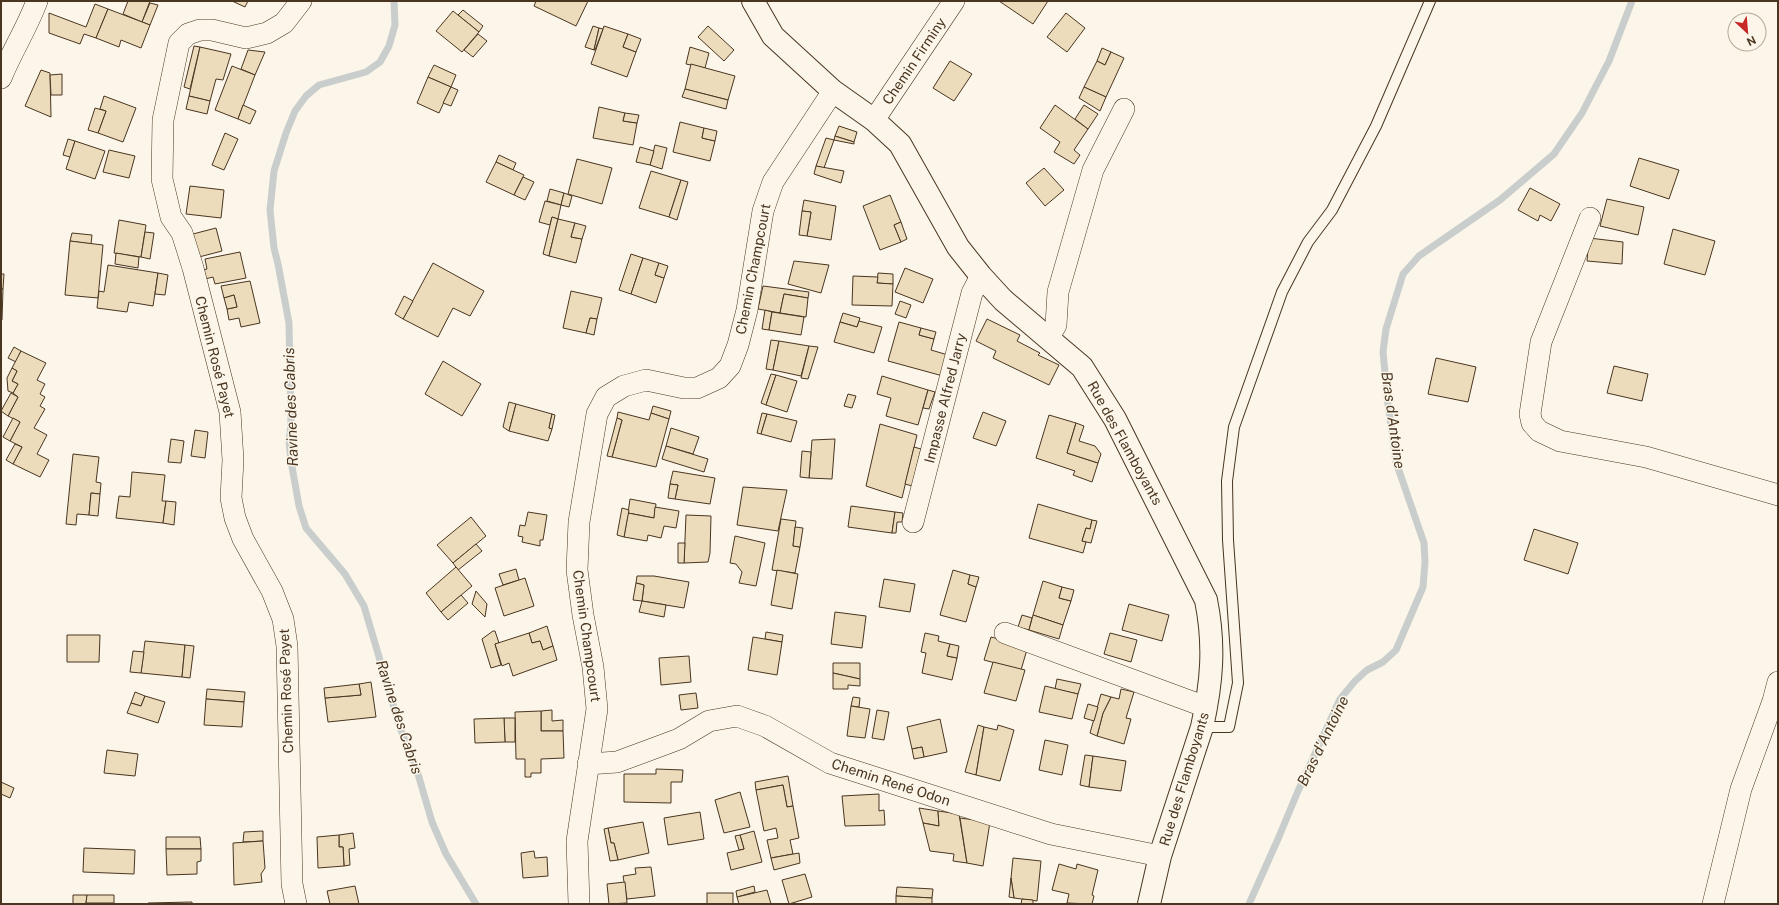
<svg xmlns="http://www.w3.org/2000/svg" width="1779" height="905" viewBox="0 0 1779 905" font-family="'Public Sans',sans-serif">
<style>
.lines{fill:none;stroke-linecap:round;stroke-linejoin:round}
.stream{stroke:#c9cecd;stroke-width:7}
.building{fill:#ecdcbc;stroke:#4a3520}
.service-casing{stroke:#4a3520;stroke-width:12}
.minor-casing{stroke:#4a3520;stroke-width:22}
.secondary-casing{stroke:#4a3520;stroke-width:24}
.service{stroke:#fbf6e9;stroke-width:10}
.minor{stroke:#fbf6e9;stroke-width:21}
.secondary{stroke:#fbf6e9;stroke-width:22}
.labels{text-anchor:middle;stroke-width:3;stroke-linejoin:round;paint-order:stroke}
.street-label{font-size:14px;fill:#4a3520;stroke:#fbf6e9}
.water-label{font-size:15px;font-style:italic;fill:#4a3520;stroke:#fbf6e9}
</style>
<rect width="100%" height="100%" fill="#fbf6e9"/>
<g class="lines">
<g class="stream">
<path d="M394,1L395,25L389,46L380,62L366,72L319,85L306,96L295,111L286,133L274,171L270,210L274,248L278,264L289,323L291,424L289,442L291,461L299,506L306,528L345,574L364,606L400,728L416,767L432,822L446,854L476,904"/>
<path d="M1249,904L1278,839L1298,791L1340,699L1355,681L1367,670L1383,662L1396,650L1423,587L1425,562L1424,543L1396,462L1388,404L1383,352L1386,329L1403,274L1419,256L1500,200L1554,154L1582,113L1609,61L1632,1"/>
</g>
</g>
<g class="building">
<path d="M128,1H150L142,22L123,14Z"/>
<path d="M232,1H248L245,7Z"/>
<path d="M536,1H588L576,26L534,6Z"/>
<path d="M999,1H1048L1033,24Z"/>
<path d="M150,3L158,5L150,25L142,22Z"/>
<path d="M95,4L108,9L96,38L84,34L80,44L49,33V13L86,27Z"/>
<path d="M108,9L150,25L141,48L121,40L119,47L96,38Z"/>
<path d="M463,10L483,26L479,32L458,15Z"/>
<path d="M453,11L479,32L462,52L436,31Z"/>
<path d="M1066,13L1085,28L1067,52L1047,37Z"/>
<path d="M593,26L599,28L594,50L585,47Z"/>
<path d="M604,26L628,34L623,47L636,52L627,77L591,64Z"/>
<path d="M708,26L734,50L724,61L698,37Z"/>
<path d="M599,28L603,29L595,50H594Z"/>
<path d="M478,34L487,41L473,57L464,50Z"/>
<path d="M628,34L641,39L636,52L623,47Z"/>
<path d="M194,46L200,47L190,89L184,87Z"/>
<path d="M200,47L231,54L223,80L216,79L210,101L189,96Z"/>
<path d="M690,47L709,53L705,68L686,64Z"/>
<path d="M1102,48L1111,52L1105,65L1097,61Z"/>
<path d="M248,50L265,52L255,75L241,69Z"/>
<path d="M1111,52L1124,58L1106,97L1084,87L1097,61L1105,65Z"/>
<path d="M950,61L972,74L954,101L933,88Z"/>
<path d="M691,64L735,76L728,100L685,89Z"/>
<path d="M434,65L456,75L451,87L428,77Z"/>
<path d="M232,66L255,75L238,119L215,110Z"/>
<path d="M41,70L50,73L51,117L25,106Z"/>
<path d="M62,74V95H51L50,75Z"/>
<path d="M428,77L451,87L439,113L417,103Z"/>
<path d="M451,87L458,90L451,106L443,103Z"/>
<path d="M1084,87L1106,97L1100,111L1079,98Z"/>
<path d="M685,89L728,100L726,109L682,97Z"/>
<path d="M104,96L136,108L123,142L98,133L106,111L100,109Z"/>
<path d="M189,96L210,101L207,114L186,109Z"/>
<path d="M243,105L256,111L250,124L238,119Z"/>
<path d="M1055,105L1088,129L1074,150L1080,155L1074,164L1054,152L1060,142L1040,128Z"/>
<path d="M1084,105L1098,114L1088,129L1075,119Z"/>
<path d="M599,107L625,113L623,121L637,123L633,145L593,138Z"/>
<path d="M95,108L106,111L98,133L88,130Z"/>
<path d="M625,113L639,115L637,123L623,121Z"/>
<path d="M680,122L704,128L702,138L715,141L710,161L673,152Z"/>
<path d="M839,126L857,132L854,142L835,136Z"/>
<path d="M704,128L717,131L715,141L702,138Z"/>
<path d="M225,133L238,139L224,170L212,165Z"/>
<path d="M835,136L854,142V144L834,140Z"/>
<path d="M826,138L834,140L824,168L816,166Z"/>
<path d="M68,139L75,141L70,157L63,155Z"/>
<path d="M75,141L105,151L95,179L66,169Z"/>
<path d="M655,145L667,148L662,169L650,165Z"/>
<path d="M640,147L654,151L650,165L636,162Z"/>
<path d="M109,150L135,156L129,178L103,172Z"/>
<path d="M499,155L516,163L513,170L496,162Z"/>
<path d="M1639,158L1679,170L1669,199L1630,186Z"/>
<path d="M577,159L612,168L602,204L568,194Z"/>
<path d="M496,162L524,175L514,195L486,182Z"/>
<path d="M816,166L844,171L841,183L814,174Z"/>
<path d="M1044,168L1064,190L1045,206L1026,183Z"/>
<path d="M651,171L681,180L669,217L639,208Z"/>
<path d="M523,177L534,182L525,200L514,195Z"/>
<path d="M681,180L688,182L677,220L669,217Z"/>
<path d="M190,186L224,190L221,218L186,214Z"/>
<path d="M1530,188L1560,204L1551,221L1540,215L1538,221L1518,210Z"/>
<path d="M550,189L564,193L561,205L547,201Z"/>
<path d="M564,193L572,196L569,207L561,205Z"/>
<path d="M890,195L901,222L894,225L901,242L880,250L863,206Z"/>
<path d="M1607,199L1644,207L1638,235L1600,226Z"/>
<path d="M804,200L836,206L831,240L807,236L811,212L802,211Z"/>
<path d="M545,201L561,205L558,219L552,217L550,225L539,222Z"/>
<path d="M802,211L811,212L807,236L799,235Z"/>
<path d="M552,217L558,219L549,256L543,254Z"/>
<path d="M558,219L575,223L571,237L582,239L576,263L549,256Z"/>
<path d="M119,220L146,225L141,257L114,253Z"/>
<path d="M901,222L907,239L901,242L894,225Z"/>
<path d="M575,223L586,226L582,239L571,237Z"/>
<path d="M216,228L222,251L199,257L193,234Z"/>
<path d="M1673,229L1715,241L1705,275L1664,264Z"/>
<path d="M145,232L154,233L150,259L141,257Z"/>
<path d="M72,233L92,235L91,244L70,241Z"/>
<path d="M1589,238L1623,242L1622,264L1587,261Z"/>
<path d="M70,241L103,245L98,298L65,295Z"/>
<path d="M240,252L246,278L215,284L213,277L201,280L199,271L207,269L205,259Z"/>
<path d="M116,253L139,257L138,268L115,264Z"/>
<path d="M631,254L643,258L631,294L619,290Z"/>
<path d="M643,258L659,263L655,275L664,278L656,303L631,294Z"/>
<path d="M794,261L829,265L821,293L788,284Z"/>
<path d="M433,263L484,291L470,316L453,308L438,337L403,319Z"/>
<path d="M659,263L668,266L664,278L655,275Z"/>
<path d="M108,265L158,273L153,306L129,302L127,312L97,308L99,291L104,292Z"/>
<path d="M905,268L933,279L923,303L895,292Z"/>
<path d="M158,273L168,275L165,295L155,294Z"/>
<path d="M878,273L893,274V284L877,283Z"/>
<path d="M1,274H4L3,289H1Z"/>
<path d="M853,276L878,277L877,283L893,284L892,306L852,305Z"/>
<path d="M250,281L260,323L241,327L239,318L229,320L227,309L237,307L234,295L224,298L221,286Z"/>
<path d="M763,286L809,292L808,298L784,294L780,313L758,309Z"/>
<path d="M1,289H3L2,320H1Z"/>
<path d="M571,291L602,298L597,319L590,318L586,333L563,328Z"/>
<path d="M784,294L808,298L806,317L780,313Z"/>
<path d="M234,295L237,307L227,309L224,298Z"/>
<path d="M404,296L413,301L403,319L395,314Z"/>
<path d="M900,301L911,305L906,318L895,314Z"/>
<path d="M765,310L772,312L769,330L762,329Z"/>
<path d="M772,312L804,317L801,335L769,330Z"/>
<path d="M843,313L860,318L857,327L840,322Z"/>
<path d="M590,318L597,319L594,335L586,333Z"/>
<path d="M987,319L1020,335L1017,341L1040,353L1038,355L1059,365L1049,385L993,358L996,351L976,341Z"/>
<path d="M859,321L882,327L874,353L834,342L840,322L857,327Z"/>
<path d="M899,322L921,328L919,335L934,339L931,350L948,355L943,376L888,361Z"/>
<path d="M921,328L936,332L934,339L919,335Z"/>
<path d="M771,340L779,341L773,370L766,369Z"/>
<path d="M779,341L809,346L801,376L773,370Z"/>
<path d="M809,346L818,347L808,379L801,378Z"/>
<path d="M14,347L21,351L16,362L8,358Z"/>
<path d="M21,351L46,363L37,380L45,384L40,394L45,397L40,406L45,409L34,428L47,435L37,454L49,460L40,477L13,464L22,447L10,441L20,422L8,416L18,397L13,393L18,384L12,381L17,371L12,368Z"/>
<path d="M1436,358L1476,367L1468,402L1428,394Z"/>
<path d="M443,361L481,384L462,416L425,394Z"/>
<path d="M1614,366L1648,374L1642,401L1607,393Z"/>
<path d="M12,368L17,371L12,381L18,384L13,393L8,391L7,378Z"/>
<path d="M771,374L776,375L766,405L761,403Z"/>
<path d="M776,375L797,381L787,412L766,405Z"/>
<path d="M882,376L928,390L918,425L886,416L891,398L877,394Z"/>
<path d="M928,390L935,392L929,409L923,408Z"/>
<path d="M11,393L18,397L8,416L1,411Z"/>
<path d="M848,394L856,396L852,408L844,406Z"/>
<path d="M509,402L516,404L509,431L503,427Z"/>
<path d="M516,404L552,414L549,428L552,429L548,441L509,431Z"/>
<path d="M653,406L671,411L669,419L651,413Z"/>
<path d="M618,412L649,420L651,413L669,419L656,467L612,457L622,420L617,418Z"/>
<path d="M983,412L1006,421L996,446L973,438Z"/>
<path d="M762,413L767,414L761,434L757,433Z"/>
<path d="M552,414L555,415L552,429L549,428Z"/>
<path d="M767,414L797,421L791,442L761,434Z"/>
<path d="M1049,415L1076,423L1067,453L1098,463L1092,482L1073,475L1075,471L1036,458Z"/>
<path d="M13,418L20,422L10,441L3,437Z"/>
<path d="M617,418L622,420L612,457L607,456Z"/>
<path d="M1076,423L1084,426L1079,441L1095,446L1101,454L1098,463L1067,453Z"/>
<path d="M880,424L917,435L902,498L866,486Z"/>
<path d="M671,428L699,437L693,454L666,446Z"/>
<path d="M195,430L208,432L205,458L191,456Z"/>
<path d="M171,439L184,441L181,463L168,462Z"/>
<path d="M835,439L832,479L809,478L812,440Z"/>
<path d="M15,444L22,447L13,464L6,460Z"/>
<path d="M666,446L708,459L704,472L662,459Z"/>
<path d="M914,447L921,449L912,486L905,484Z"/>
<path d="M802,451L811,452L809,478L800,477Z"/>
<path d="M73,454L99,457L96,482L101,483L100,494L91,493L89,515L77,514L76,525L66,524Z"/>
<path d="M673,471L715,478L710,504L675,499L678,485L670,484Z"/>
<path d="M132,472L165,475L162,501H166L163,523L116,518L119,496L130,497Z"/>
<path d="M670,484L678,485L675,499L668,498Z"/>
<path d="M743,487L787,490L778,531L737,525Z"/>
<path d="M91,493L100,494L98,516L89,515Z"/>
<path d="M630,499L656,504L654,518L628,513Z"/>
<path d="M166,501L176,502L174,525L163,523Z"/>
<path d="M1038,504L1092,520L1090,529L1086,528L1082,541L1086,542L1083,553L1029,538Z"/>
<path d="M851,506L895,512L892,533L848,527Z"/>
<path d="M655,507L679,511L676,528L664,526L661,538L648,535L647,541L624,537L628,513L654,518Z"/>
<path d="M622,508L629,510L624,537L617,535Z"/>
<path d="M528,512L547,515L543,540H540V546L522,542L523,537L518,536L520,525L525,526Z"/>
<path d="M895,512L903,513L902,522H897L896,533H892Z"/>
<path d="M686,515L711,516L710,553L708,562L684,563Z"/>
<path d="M471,517L486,536L453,563L437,545Z"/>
<path d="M781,519L796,521L793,546L800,547L795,573L772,570Z"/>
<path d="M1092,520L1097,521L1091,543L1082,541L1086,528L1090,529Z"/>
<path d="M795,527L803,528L800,547L793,546Z"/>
<path d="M1534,529L1578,543L1568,574L1524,560Z"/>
<path d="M735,536L765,543L756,586L739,583L742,572L736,564L730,563Z"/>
<path d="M678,543H685L684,563H678Z"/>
<path d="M476,544L482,551L458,570L453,563Z"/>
<path d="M456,567L472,586L441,612L426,593Z"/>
<path d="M516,569L519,580L503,585L499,574Z"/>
<path d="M777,570L798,574L792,609L771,605Z"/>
<path d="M953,570L970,575L968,584L976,587L966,622L940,615Z"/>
<path d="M970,575L979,577L976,587L968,584Z"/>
<path d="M637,576H654L689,582L684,608L642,601L644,585L636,583Z"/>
<path d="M525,578L534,606L504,616L495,588Z"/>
<path d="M884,579L915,584L910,612L879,607Z"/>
<path d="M1043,581L1062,587L1059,598L1071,601L1063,625L1033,615Z"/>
<path d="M636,583L644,585L642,601L633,600Z"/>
<path d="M1062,587L1074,590L1071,601L1059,598Z"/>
<path d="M476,591L487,604L485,617L472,604Z"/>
<path d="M461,595L468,603L448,620L441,612Z"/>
<path d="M642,601L666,605L664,617L639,612Z"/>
<path d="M1129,604L1169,615L1162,641L1122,630Z"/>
<path d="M835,612L866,616L862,648L831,644Z"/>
<path d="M1022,615L1032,618L1029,630L1018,627Z"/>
<path d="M1033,615L1063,625L1059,639L1029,630Z"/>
<path d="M547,626L553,646L543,650L540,641L532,643L529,633Z"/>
<path d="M493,631H495L499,643L495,644L501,665L491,668L482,639Z"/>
<path d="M766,632L783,635L782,642L765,639Z"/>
<path d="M529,633L532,643L540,641L543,650L553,646L557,660L513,676L509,663L502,666L495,644Z"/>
<path d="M925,633L939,636L938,641L950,644L947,656L957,658L952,680L922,673L926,653L921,652Z"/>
<path d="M1110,633L1137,640L1131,662L1104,654Z"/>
<path d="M67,635H100L99,662H67Z"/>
<path d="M753,637L782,642L777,675L748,670Z"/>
<path d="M991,637L1028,646L1021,670L984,660Z"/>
<path d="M145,641L185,645L182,677L141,673Z"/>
<path d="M950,644L959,646L957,658L947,656Z"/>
<path d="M185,645L194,646L190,678L182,677Z"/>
<path d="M133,651L144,652L141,673L130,672Z"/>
<path d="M689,656L691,682L661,685L659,658Z"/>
<path d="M993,662L1025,670L1016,701L984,693Z"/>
<path d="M833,663H860V679L833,673Z"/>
<path d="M833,673L860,679V686L848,685V689H833Z"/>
<path d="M1057,679L1081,684L1078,694L1055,689Z"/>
<path d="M371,682L376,717L328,722L325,698L361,695L359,684Z"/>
<path d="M359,684L361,695L325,698L324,688Z"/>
<path d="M1045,686L1078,694L1072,719L1039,712Z"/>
<path d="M207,689L245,692L244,702L206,699Z"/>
<path d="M1121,689L1134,692L1126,718L1131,719L1124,744L1097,736L1103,713L1111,697L1119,699Z"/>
<path d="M135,692L145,696L141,706L131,703Z"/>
<path d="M696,693L698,708L681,710L679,695Z"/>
<path d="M1101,694L1111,697L1103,713L1097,736L1090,733Z"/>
<path d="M145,696L165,702L158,723L127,713L131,703L141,706Z"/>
<path d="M853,697L860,698L859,707L851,706Z"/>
<path d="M206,699L244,702L242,727L204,725Z"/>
<path d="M1088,704L1098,707L1094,721L1084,718Z"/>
<path d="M851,706L870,709L865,738L847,736Z"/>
<path d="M552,710V721L563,720V731H541V711Z"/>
<path d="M877,710L889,712L884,740L872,738Z"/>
<path d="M541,711V731H563L564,758L541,759V773H531V777H525V759H516L515,712Z"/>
<path d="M504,718H515V742H505Z"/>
<path d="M504,718L505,742L475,743L474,719Z"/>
<path d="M940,719L947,752L924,757L922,747L912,749L907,727Z"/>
<path d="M978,725L984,727L976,775L965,772Z"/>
<path d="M998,725L1014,730L1000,781L976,775L984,727L997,730Z"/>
<path d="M1045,740L1068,745L1062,775L1039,770Z"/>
<path d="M922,747L924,757L914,759L912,749Z"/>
<path d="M107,750L138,754L135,776L104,773Z"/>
<path d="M1085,755L1093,756L1089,787L1080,785Z"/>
<path d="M1093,756L1126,761L1121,791L1089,787Z"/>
<path d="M656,769L683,770L682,782H671V803L624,802V774H656Z"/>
<path d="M788,776L793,806L787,807L783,785L756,790L755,782Z"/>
<path d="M1,782L14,788L10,798L1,794Z"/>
<path d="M783,785L787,807L793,806L799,838L790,840L793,854L771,858L767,840L778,838L776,828L764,831L756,790Z"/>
<path d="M740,792L750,827L724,833L715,800Z"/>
<path d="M879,794V811L884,810L885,825L845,826L842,796Z"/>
<path d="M919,808L938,811L939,826L923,823Z"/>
<path d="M938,811L959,814L967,863L953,861L954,854L930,851L923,823L939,826Z"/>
<path d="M700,812L704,839L668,845L664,818Z"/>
<path d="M960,818L990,822L983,866L967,863Z"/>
<path d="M643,822L649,853L618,860L614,843H611L608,828Z"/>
<path d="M608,828L611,843H614L618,860L610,861L604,829Z"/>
<path d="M263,831V841L243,842L244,832Z"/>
<path d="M754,831L762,862L731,870L727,853L744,849L740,835Z"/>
<path d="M353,833L355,848L349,849L350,865L344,866L343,847H339V835Z"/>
<path d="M339,835V847H343L344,866L318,868L317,837Z"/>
<path d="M740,835L744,849L739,850L735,836Z"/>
<path d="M166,837H200L201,849H166Z"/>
<path d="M263,841L265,868L261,874L262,882L234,885L233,843Z"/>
<path d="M84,848L135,850L134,874L83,872Z"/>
<path d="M166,849H201V861L197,862V874L167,875Z"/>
<path d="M534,851L535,858L547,857L548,876L523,878L521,853Z"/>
<path d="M799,853L800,863L774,870L771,858Z"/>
<path d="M1013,858L1041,861L1037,901L1014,898L1011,878Z"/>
<path d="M1059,864L1076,869L1077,864L1098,870L1092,895L1094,896L1092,904L1067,903L1069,894L1052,890Z"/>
<path d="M651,867L655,896L627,899L623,876L636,874L635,868Z"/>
<path d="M805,874L812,897L789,904L782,880Z"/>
<path d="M1011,878L1014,898L1009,897Z"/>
<path d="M625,882L627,903L609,904L607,884Z"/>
<path d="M355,886L359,904H330L327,891Z"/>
<path d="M754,886L755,892L737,897L736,891Z"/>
<path d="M897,887L933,889L932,898L896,896Z"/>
<path d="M767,890L771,904H739L737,897Z"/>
<rect x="707" y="893" width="26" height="11"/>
<path d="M73,895H87L86,903L114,904H73Z"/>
<path d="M87,895H114V903H86Z"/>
<path d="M896,896L932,898V904H896Z"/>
<path d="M1022,899L1033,900V904H1021Z"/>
<path d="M192,902V904H148V903Z"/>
</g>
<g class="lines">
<defs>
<path id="service" d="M1202,727H1229L1238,683L1228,540L1227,481L1234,427L1282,292L1308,242L1332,210L1376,126L1430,1"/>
<g id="minor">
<path d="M1,78C12,51 27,28 37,1"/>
<path d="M874,120L954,1"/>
<path d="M1590,218L1541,342L1530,414L1532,423L1539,431L1560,441L1646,457L1778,495"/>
<path d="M1049,337L1056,325L1058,292L1093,170L1124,109"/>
<path d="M913,522L972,293L981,276"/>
<path d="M1005,633L1206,707"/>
<path d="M588,764L617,762L679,739L709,721L737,716L765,726L830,763L1051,834L1160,856"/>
<path d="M296,904L292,884L287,646L283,619L272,591L243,539L235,518L231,498L233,460L230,412L193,268L182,233L171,217L162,179L163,120L179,43L188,34L200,30H212L246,38L267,33L284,23L301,1"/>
<path d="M579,904L577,841L597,709L593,667L583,615L577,570L579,522L597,414L606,397L624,386L646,380L684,388H697L719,378L730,366L738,345L747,310L763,211L773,182L833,91"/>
<path d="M1713,904L1741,789L1773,701L1778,682"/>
</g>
<path id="secondary" d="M753,1L773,36L833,91L874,120L900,144L958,247L981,276L1003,300L1082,367L1115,419L1206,600C1215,645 1212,682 1202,727L1160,856L1149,904"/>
</defs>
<use href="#service" class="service-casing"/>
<use href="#minor" class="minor-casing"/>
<use href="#secondary" class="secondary-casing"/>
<use href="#service" class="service"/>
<use href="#minor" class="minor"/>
<use href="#secondary" class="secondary"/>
</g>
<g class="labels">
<g class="street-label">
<text transform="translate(914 61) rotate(-56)" y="5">Chemin Firminy</text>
<text transform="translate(753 269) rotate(-79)" y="5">Chemin Champcourt</text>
<text transform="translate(215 357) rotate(76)" y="5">Chemin Rosé Payet</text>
<text transform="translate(945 398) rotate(-76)" y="5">Impasse Alfred Jarry</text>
<text transform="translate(1125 443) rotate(61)" y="5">Rue des Flamboyants</text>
<text transform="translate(587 636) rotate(82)" y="5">Chemin Champcourt</text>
<text transform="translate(286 691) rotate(-92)" y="5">Chemin Rosé Payet</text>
<text transform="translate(1184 779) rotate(-73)" y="5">Rue des Flamboyants</text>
<text transform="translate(891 782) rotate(18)" y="5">Chemin René Odon</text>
</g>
<g class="water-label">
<text transform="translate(291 407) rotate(-92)" y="5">Ravine des Cabris</text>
<text transform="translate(1393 420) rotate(82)" y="5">Bras d'Antoine</text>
<text transform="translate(399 717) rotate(72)" y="5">Ravine des Cabris</text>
<text transform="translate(1323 741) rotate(-64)" y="5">Bras d'Antoine</text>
</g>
</g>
<rect width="1779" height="905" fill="none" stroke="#4a3520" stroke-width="4"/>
<g transform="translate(1747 32) rotate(154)"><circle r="19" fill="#fbf6e9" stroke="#b4a999"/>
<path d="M0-3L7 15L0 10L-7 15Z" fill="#c62828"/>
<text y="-6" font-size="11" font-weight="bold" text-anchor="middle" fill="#4a3520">N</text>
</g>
</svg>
